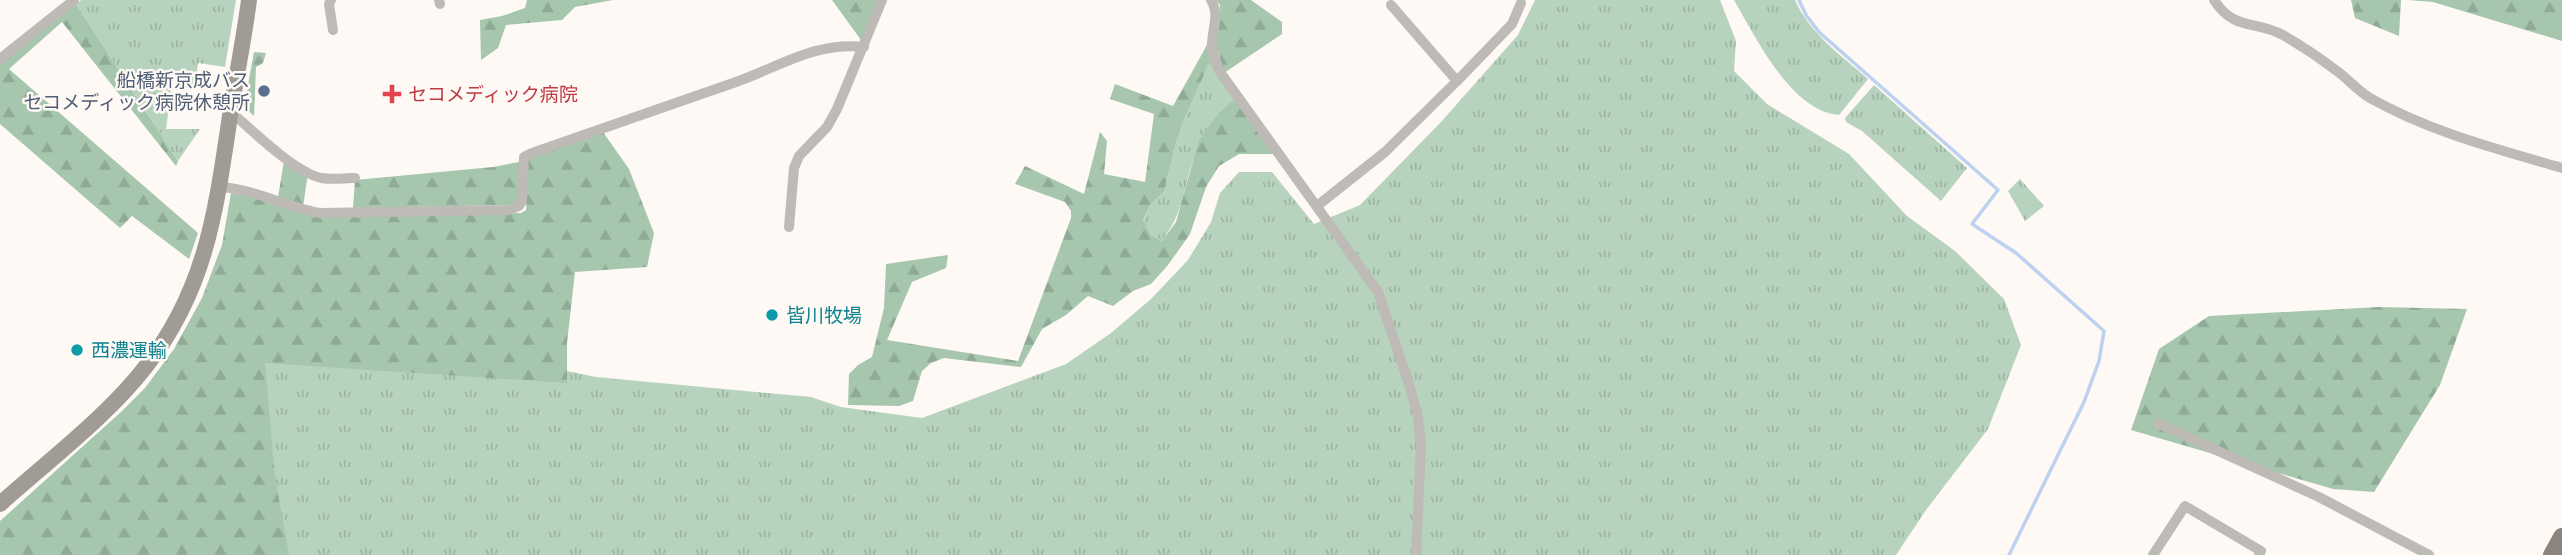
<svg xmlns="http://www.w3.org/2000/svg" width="2562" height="555" viewBox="0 0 2562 555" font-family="'Fira Sans Condensed','Noto Sans JP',sans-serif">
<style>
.grass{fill:url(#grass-tufts)}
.forest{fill:url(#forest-firs)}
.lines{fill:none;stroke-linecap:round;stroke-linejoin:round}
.stream{stroke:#bdd1f0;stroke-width:3.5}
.street{stroke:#bebab5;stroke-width:10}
.secondary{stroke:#a09b94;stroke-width:16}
.primary{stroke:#8b847c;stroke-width:18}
.service-dot{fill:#5c6f8a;stroke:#fef9f5;stroke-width:2.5}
.health-dot{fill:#e0444e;stroke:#fef9f5;stroke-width:2.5}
.culture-dot{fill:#0f9aa8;stroke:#fef9f5;stroke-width:2.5}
.labels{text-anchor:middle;stroke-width:5;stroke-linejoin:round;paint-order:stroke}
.service-label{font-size:19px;fill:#4e5e75;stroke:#fef9f5;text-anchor:end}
.health-label{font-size:19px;fill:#be3a42;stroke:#fef9f5;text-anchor:start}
.culture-label{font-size:19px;fill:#0d838f;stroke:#fef9f5;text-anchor:start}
</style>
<defs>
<pattern id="grass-tufts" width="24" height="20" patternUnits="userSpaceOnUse" patternTransform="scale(1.75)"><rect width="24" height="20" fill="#b7d3bd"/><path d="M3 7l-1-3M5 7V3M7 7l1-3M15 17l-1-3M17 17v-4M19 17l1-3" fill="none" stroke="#9eb5a3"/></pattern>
<pattern id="forest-firs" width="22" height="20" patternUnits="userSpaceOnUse" patternTransform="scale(1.75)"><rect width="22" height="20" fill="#a6c6ae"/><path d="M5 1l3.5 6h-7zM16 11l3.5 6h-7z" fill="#8faa96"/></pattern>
</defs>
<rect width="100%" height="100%" fill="#fef9f5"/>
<g class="grass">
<path d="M81,0H236L225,67L198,63L195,86L173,76L166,129H200L178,161L76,4Z"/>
<path d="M1535,0H1720L1736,41L1734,71L1767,104L1849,154L1907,216L1955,251L2004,299L2021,345L1988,429L1926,510L1896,555H227L236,330L523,362L596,377L811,397L841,407L922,418L1066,364L1111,333L1151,299L1188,260L1211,222L1220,193L1239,172H1272L1314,224L1360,205L1441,122L1518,35Z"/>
<path d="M1734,0H1795C1810,34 1841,55 1868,79L1839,115C1791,111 1756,38 1734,0Z"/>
<path d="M1210,61L1235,98C1217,115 1200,137 1193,161C1182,194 1184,211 1162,241L1151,235L1143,221L1151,204L1164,192L1179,132Z"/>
<path d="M1874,85L1967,168L1941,201L1862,131L1846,122L1845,118Z"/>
<path d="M2020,179L2044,206L2025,221L2008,191Z"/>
</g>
<g class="forest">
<path d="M527,0H613L575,7L562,20L506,25L498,48L481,60L480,20L502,16L525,8Z"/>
<path d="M832,0H879L861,40Z"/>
<path d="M1216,0H1251L1282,22V34L1224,73L1216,45L1220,5Z"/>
<path d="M2351,0H2401L2399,36L2355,18Z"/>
<path d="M2408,0H2562V41L2433,2Z"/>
<path d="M76,4L178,161L176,166L62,22L9,69L198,233L189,259L132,216L120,228L0,124V62Z"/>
<path d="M1207,45L1210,61L1179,132L1164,192L1151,204L1143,220L1151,235L1162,241L1176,222L1199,140L1218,114L1235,98L1274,154H1239L1219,166L1206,187L1190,234L1168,265L1151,284L1133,291L1113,306L1088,296L1066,315L1042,329L1021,367L944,358L931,363L922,371L913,401L899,406L848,405L849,374L858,365L872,357L884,308L886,264L948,255L946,268L912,282L887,340L1018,361L1071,218V211L1065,202L1015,184L1025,166L1084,194L1100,132L1107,141L1104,174L1145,182L1154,114L1110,99L1115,84L1173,106Z"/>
<path d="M254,52L266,53L263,63L256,67L254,116L244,107Z"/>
<path d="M603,132L629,169L654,233L647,267L575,272L567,343V383L265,363L275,477L289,555H0V521L122,411L145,388L174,349L202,298L222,245L231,193L349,217L521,213L526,210L528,159Z"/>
<path d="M284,161L308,173L303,207L278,197Z"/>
<path d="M519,162L522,194L514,205L353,208L355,180L493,167Z"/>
<path d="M2379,307L2467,309L2440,385L2374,492L2333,489L2131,430L2159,349L2209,316Z"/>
</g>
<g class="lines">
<path class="stream" d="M1799,0L1806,15L1819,32L1998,190L1972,224L2016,253L2104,331L2099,361L2084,402L2009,555"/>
<g class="street">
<path d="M331,0L329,4L333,30"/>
<path d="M439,0L440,4"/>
<path d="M1211,0C1220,15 1212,29 1212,45C1212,55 1216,63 1220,72L1378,292L1409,384L1418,417L1421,446L1416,555"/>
<path d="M2214,0C2234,31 2255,20 2283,35C2302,46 2320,58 2337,71C2348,79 2358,91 2370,98C2430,132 2497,149 2562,168"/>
<path d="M1391,5L1457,81"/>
<path d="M0,59L74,0"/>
<path d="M231,112C253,131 293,171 321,178C332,180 344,178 355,178"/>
<path d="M220,187C255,189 286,207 320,213L508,210L519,206L522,201L524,157L532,153C600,130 668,106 736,82C779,67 816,41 864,47"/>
<path d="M1317,206L1385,152L1457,81L1512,24L1521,3"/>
<path d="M789,227L794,168L799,156L827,127L837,109L882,0"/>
<path d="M2159,424L2319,497L2429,555"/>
<path d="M2153,555L2185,506L2261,551L2259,555"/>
</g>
<path class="secondary" d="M0,504C48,461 109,415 147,365C207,287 216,209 230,116C236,77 244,39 249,0"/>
<path class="primary" d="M2552,555L2562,537"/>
</g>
<circle class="service-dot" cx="264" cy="91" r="7"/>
<path class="health-dot" d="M388.5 83.5h7v7h7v7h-7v7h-7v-7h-7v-7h7z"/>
<g class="culture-dot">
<circle cx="772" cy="315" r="7"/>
<circle cx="77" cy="350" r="7"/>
</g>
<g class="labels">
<g class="service-label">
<text x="250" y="87">船橋新京成バス<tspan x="250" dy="22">セコメディック病院休憩所</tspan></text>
</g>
<g class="health-label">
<text x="408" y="101">セコメディック病院</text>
</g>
<g class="culture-label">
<text x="786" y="322">皆川牧場</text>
<text x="91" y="357">西濃運輸</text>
</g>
</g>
</svg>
